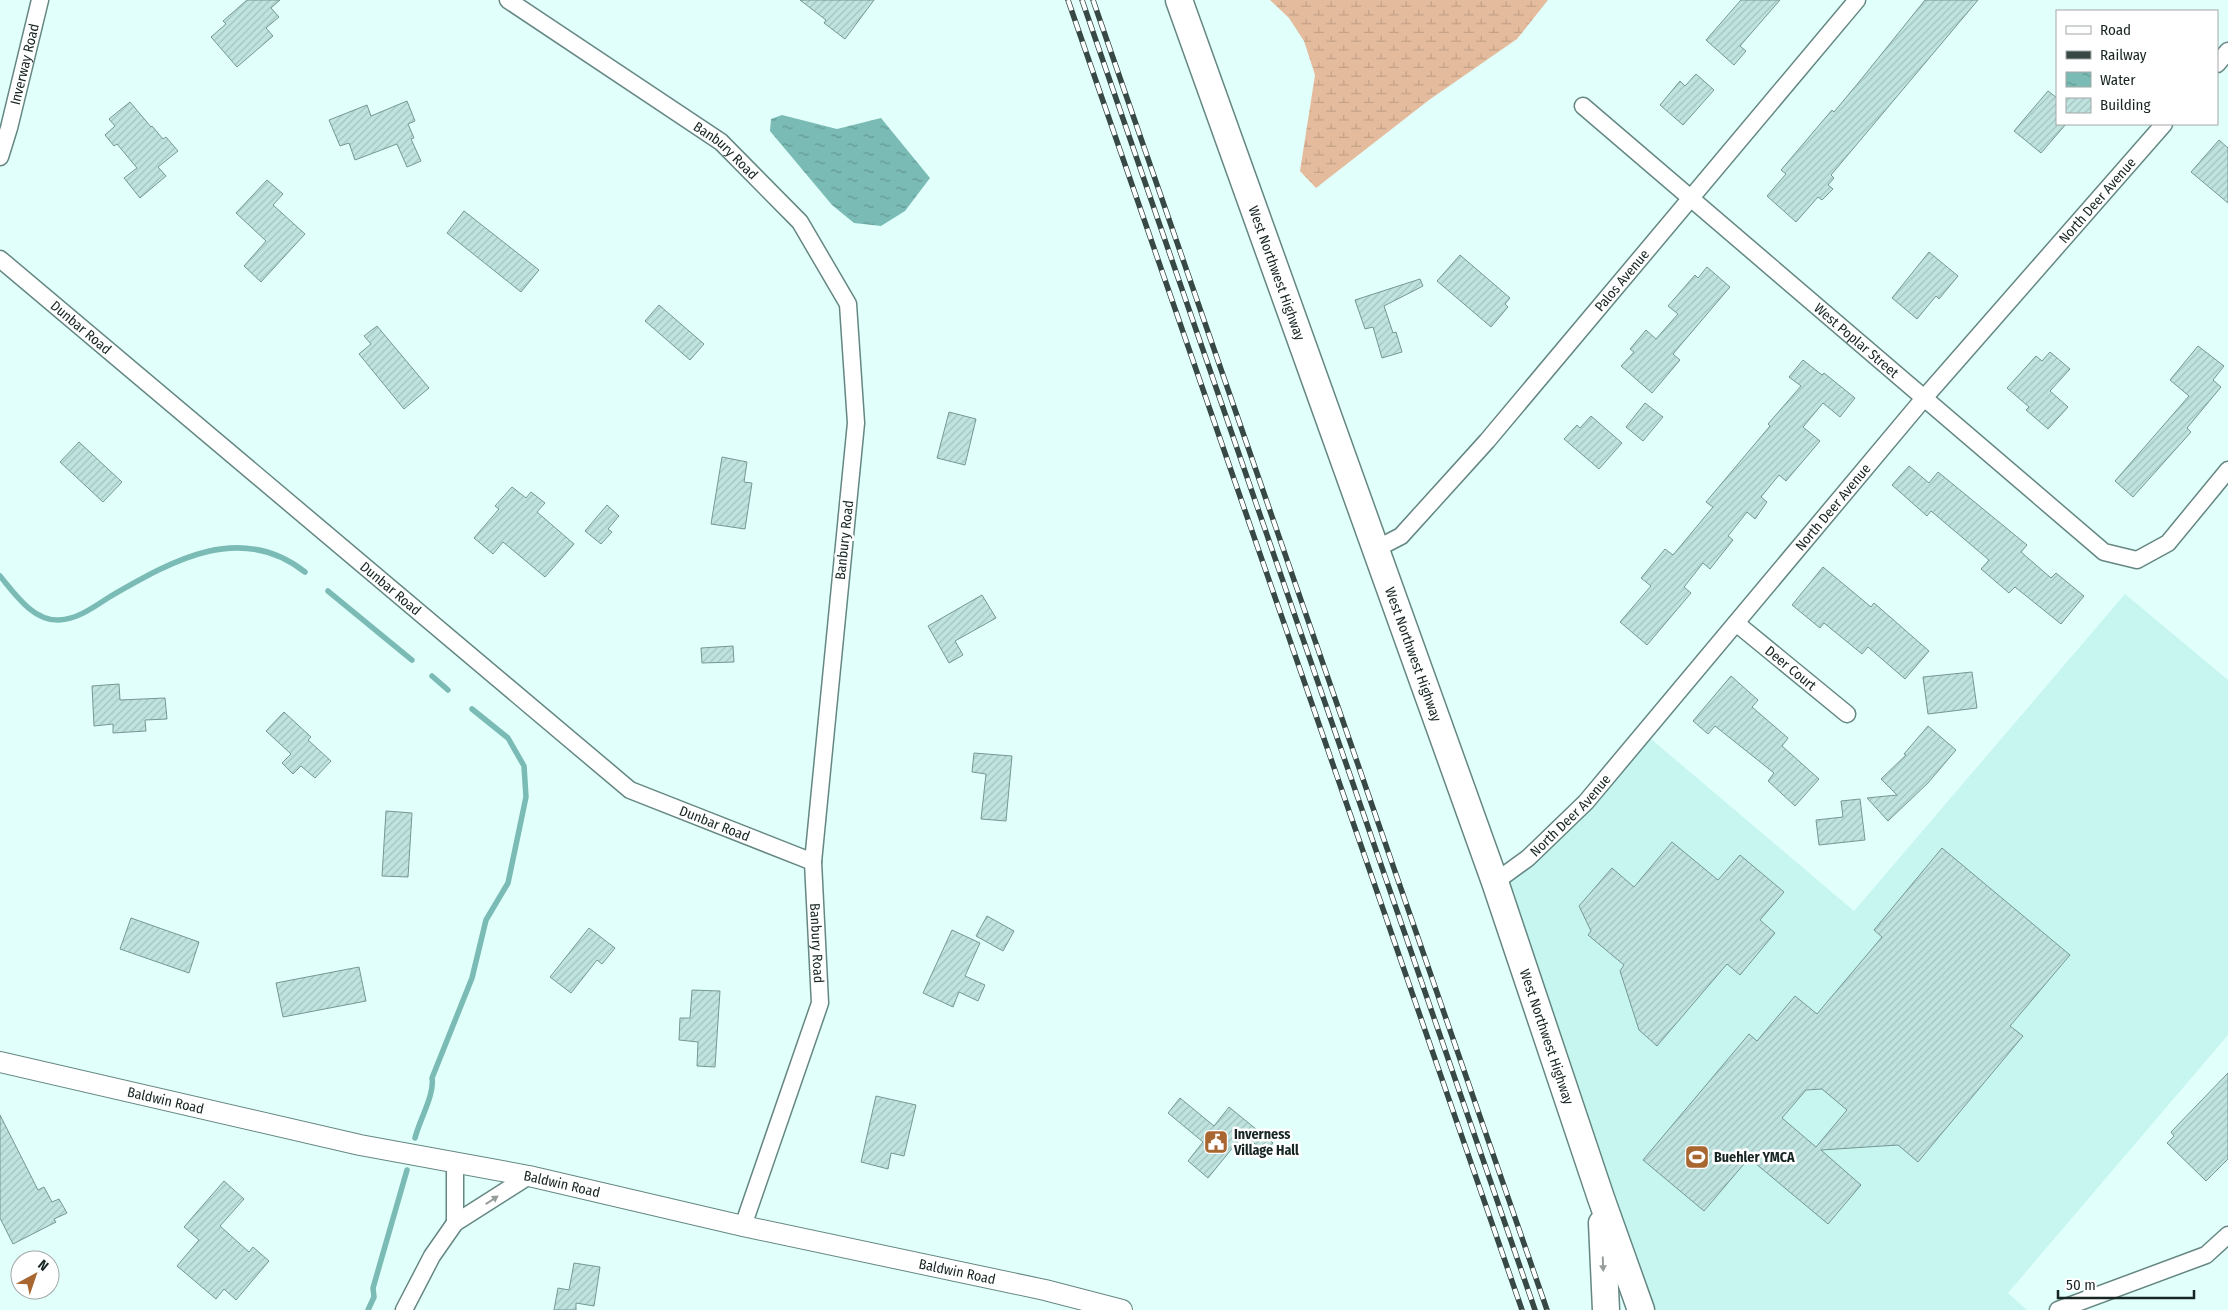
<svg xmlns="http://www.w3.org/2000/svg" width="2228" height="1310" viewBox="0 0 2228 1310" font-family="'Fira Sans Condensed',sans-serif">
<style>
.built{fill:#c7f6f0}
.wetland{fill:url(#wetland-marsh)}
.water{fill:url(#water-ripples)}
.lines{fill:none;stroke-linecap:round;stroke-linejoin:round}
.stream{stroke:#7bbbb5;stroke-width:5.5}
.building{fill:url(#building-hatch);stroke:#769894;fill-rule:evenodd}
.minor-casing{stroke:#658783;stroke-width:19}
.tertiary-casing{stroke:#658783;stroke-width:22}
.primary-casing{stroke:#658783;stroke-width:29}
.minor{stroke:#fff;stroke-width:16}
.tertiary{stroke:#fff;stroke-width:20}
.primary{stroke:#fff;stroke-width:26}
.rail-casing{stroke:#374845;stroke-width:5.5}
.rail{stroke:#fff;stroke-width:4;stroke-dasharray:11;stroke-linecap:butt}
.oneway{fill:#979d9c}
.labels{text-anchor:middle;stroke-width:5;stroke-linejoin:round;paint-order:stroke}
.street-label{font-size:14px;fill:#172523;stroke:#fff}
.poi-label{font-size:14px;font-weight:bold;fill:#172523;stroke:#fff;text-anchor:start}
</style>
<defs>
<pattern id="wetland-marsh" width="20" height="14" patternUnits="userSpaceOnUse" patternTransform="scale(1.25)"><rect width="20" height="14" fill="#e5bb9d"/><path d="M1 5h8M5 5V1M11 12h8M15 12V8" fill="none" stroke="#c4a187"/></pattern>
<pattern id="water-ripples" width="26" height="14" patternUnits="userSpaceOnUse" patternTransform="scale(1.25)"><rect width="26" height="14" fill="#7bbbb5"/><path d="M2 4q2-2 4 0t4 0M15 11q2-2 4 0t4 0" fill="none" stroke="#649893"/></pattern>
<pattern id="building-hatch" width="6" height="6" patternUnits="userSpaceOnUse" patternTransform="scale(1.25)"><rect width="6" height="6" fill="#bfe3df"/><path d="M-1 1l2-2M0 6l6-6M5 7l2-2" fill="none" stroke="#a3c3bf"/></pattern>
</defs>
<rect width="100%" height="100%" fill="#e1fffb"/>
<path class="built" d="M2125,594L2228,680V1035L2008,1293L2027,1310H1641L1495,882L1644,733L1854,911Z"/>
<path class="wetland" d="M1270,0H1548L1517,39L1429,100L1316,188L1300,171L1315,75L1304,41L1289,18Z"/>
<path class="water" d="M782,115L837,129L881,118L930,178L905,211L881,226L854,223L832,205L770,131L771,119Z"/>
<g class="lines">
<g class="stream">
<path d="M0,576C15,594 33,621 59,620C79,619 95,606 111,596C172,561 240,521 305,572"/>
<path d="M328,591L412,660"/>
<path d="M432,676L448,690"/>
<path d="M415,1138C419,1121 435,1094 432,1078L472,978L486,920L508,883L526,797L524,766L508,738L472,709"/>
<path d="M368,1310L374,1297L373,1288L407,1170"/>
</g>
</g>
<g class="building">
<path d="M247,0H280L271,8L279,17L266,28L273,36L237,67L211,37L226,24L223,21Z"/>
<path d="M800,0H874L845,39L824,23L826,20Z"/>
<path d="M1741,0H1780L1740,46L1746,51L1734,65L1706,40Z"/>
<path d="M1925,0H1978L1831,175L1834,178L1828,185L1833,189L1822,200L1818,197L1796,222L1767,196L1786,174L1781,170L1832,110L1834,112L1859,82Z"/>
<path d="M1696,74L1714,90L1683,125L1660,105L1680,81L1685,86Z"/>
<path d="M2048,91L2057,98V124H2066L2041,153L2014,131Z"/>
<path d="M407,101L415,121L408,124L414,138L411,139L421,161L407,167L397,144L355,160L349,143L340,146L329,120L367,105L371,116Z"/>
<path d="M130,102L151,127L152,126L163,139L166,137L178,151L158,167L166,176L140,198L124,178L137,168L117,144L114,146L105,135L115,126L109,119Z"/>
<path d="M2219,140L2228,148V203L2191,172Z"/>
<path d="M267,180L283,194L273,205L305,234L261,282L244,266L266,241L236,213Z"/>
<path d="M464,211L539,270L521,292L447,233Z"/>
<path d="M1929,252L1958,276L1939,299L1936,296L1917,319L1892,298Z"/>
<path d="M1460,255L1510,298L1505,304L1508,307L1491,327L1437,281Z"/>
<path d="M1707,267L1730,287L1673,354L1680,360L1652,393L1621,366L1634,352L1630,349L1646,330L1656,339L1678,314L1668,306L1695,275L1698,278Z"/>
<path d="M1420,279L1423,286L1384,306L1393,333L1396,332L1402,352L1382,358L1373,327L1365,329L1355,300Z"/>
<path d="M659,305L704,344L690,360L645,321Z"/>
<path d="M377,326L429,388L404,409L359,354L371,344L364,336Z"/>
<path d="M2198,346L2224,366L2213,380L2221,387L2187,428L2191,432L2133,497L2115,481L2189,396L2170,380Z"/>
<path d="M2050,352L2070,369L2050,391L2068,407L2048,429L2026,410L2029,407L2007,388L2036,356L2042,361Z"/>
<path d="M1803,360L1822,375L1824,373L1855,398L1840,417L1823,403L1803,427L1820,441L1786,481L1779,475L1761,497L1767,502L1755,519L1747,512L1728,536L1733,540L1710,569L1703,563L1684,587L1691,593L1647,645L1620,622L1651,586L1641,578L1665,549L1673,555L1713,507L1706,502L1770,426L1768,424L1801,386L1789,377Z"/>
<path d="M1645,403L1663,417L1643,441L1626,427Z"/>
<path d="M949,412L976,419L965,465L937,458Z"/>
<path d="M1591,416L1622,443L1599,469L1564,439L1577,425L1580,428Z"/>
<path d="M79,442L122,482L103,502L60,462Z"/>
<path d="M722,457L747,462L744,482L752,483L745,529L711,524Z"/>
<path d="M1909,466L1929,483L1938,472L2027,545L2021,552L2051,578L2056,573L2084,596L2061,624L2015,587L2009,593L1981,569L1989,560L1931,511L1927,516L1892,485Z"/>
<path d="M512,487L526,498L531,492L545,503L537,512L574,544L545,577L503,542L493,554L474,538L499,509L495,506Z"/>
<path d="M607,505L619,516L608,529L612,532L601,544L585,531Z"/>
<path d="M1823,567L1871,607L1874,603L1929,651L1905,679L1868,647L1862,654L1824,623L1820,628L1792,605Z"/>
<path d="M982,595L996,618L955,641L963,655L949,663L928,626Z"/>
<path d="M733,646L734,662L702,663L701,648Z"/>
<path d="M1972,672L1977,708L1928,714L1923,677Z"/>
<path d="M1731,676L1758,700L1752,707L1788,738L1782,746L1819,779L1795,806L1768,781L1774,773L1715,726L1708,734L1693,721Z"/>
<path d="M119,684L120,700L165,698L167,719L145,720L146,731L113,733V724L94,726L92,686Z"/>
<path d="M284,712L311,737L308,740L331,761L315,778L301,766L293,774L282,763L291,754L266,731Z"/>
<path d="M1928,726L1956,750L1928,783L1888,821L1867,798L1897,795L1881,779L1906,755L1904,754Z"/>
<path d="M974,753L1012,756L1006,821L981,819L986,774L972,772Z"/>
<path d="M1860,799L1865,840L1819,845L1816,820L1843,817L1841,801Z"/>
<path d="M386,811L412,813L408,877L382,876Z"/>
<path d="M1672,842L1718,880L1740,855L1784,892L1760,920L1775,933L1740,975L1727,964L1657,1046L1639,1030L1620,971L1624,965L1588,935L1591,931L1579,906L1612,868L1634,887Z"/>
<path d="M1942,848L2070,955L2010,1026L2023,1036L1918,1162L1898,1145L1821,1150L1861,1185L1828,1224L1749,1158L1704,1211L1643,1160L1749,1034L1757,1041L1795,996L1817,1014L1882,937L1874,930ZM1822,1089L1847,1110L1816,1147L1782,1118L1806,1090Z"/>
<path d="M987,916L1014,931L1003,951L976,936Z"/>
<path d="M131,918L199,942L189,973L120,949Z"/>
<path d="M589,928L615,948L602,964L597,960L571,993L550,977Z"/>
<path d="M952,930L980,943L965,976L985,985L978,1001L959,992L953,1007L923,993Z"/>
<path d="M359,967L366,1001L283,1017L276,983Z"/>
<path d="M692,990L720,991L715,1067L697,1066L698,1042L679,1040L680,1018H690Z"/>
<path d="M2228,1073V1159L2206,1181L2167,1143L2174,1136L2171,1132Z"/>
<path d="M876,1096L916,1105L904,1156L891,1153L888,1169L861,1162Z"/>
<path d="M1180,1098L1214,1126L1229,1107L1273,1143L1266,1152L1243,1135L1208,1178L1188,1161L1203,1142L1168,1113Z"/>
<path d="M0,1115L38,1190L44,1187L52,1202L59,1199L67,1213L54,1219L56,1222L13,1244L0,1218Z"/>
<path d="M224,1181L244,1199L220,1226L249,1252L253,1247L269,1261L236,1300L224,1289L216,1299L177,1266L199,1240L184,1227Z"/>
<path d="M574,1263L600,1267L594,1306L576,1303V1310H554L558,1288L569,1290Z"/>
</g>
<g class="lines">
<defs>
<g id="minor">
<path id="s1" d="M508,0L721,142L800,222L848,304L856,423L813,862L820,1003L743,1226"/>
<path d="M2217,64L2228,51"/>
<path id="s2" d="M1583,106L2104,552L2137,560L2168,543L2228,470"/>
<path id="s3" d="M0,157L9,128L40,0"/>
<path id="s4" d="M0,259L630,790L813,862"/>
<path id="s5" d="M1376,549L1401,536L1487,441L1857,0"/>
<path id="s6" d="M1736,623L1847,714"/>
<path id="s7" d="M1495,882L1528,858L1586,802L1925,397L2164,124"/>
<path d="M455,1162V1223"/>
<path d="M404,1310L432,1256L455,1223L529,1176"/>
<path d="M2058,1310L2206,1255L2228,1235"/>
</g>
<g id="tertiary">
<path id="s8" d="M0,1062L360,1145L529,1176L743,1226L1045,1290L1122,1310"/>
</g>
<g id="primary">
<path id="s9" d="M1179,0L1495,882L1601,1198L1641,1310"/>
<path d="M1602,1223L1606,1310"/>
</g>
</defs>
<use href="#minor" class="minor-casing"/>
<use href="#tertiary" class="tertiary-casing"/>
<use href="#primary" class="primary-casing"/>
<use href="#minor" class="minor"/>
<use href="#tertiary" class="tertiary"/>
<use href="#primary" class="primary"/>
<defs>
<g id="rail">
<path d="M1068,0L1522,1310"/>
<path d="M1082,0L1535,1310"/>
<path d="M1093,0L1547,1310"/>
</g>
</defs>
<use href="#rail" class="rail-casing"/>
<use href="#rail" class="rail"/>
</g>
<defs><path id="oneway-solid" d="M-6-.8H1V-3.2L6.5 0L1 3.2V.8H-6Z" transform="scale(1.25)"/></defs>
<g class="oneway">
<use href="#oneway-solid" transform="translate(492 1200) rotate(-33)"/>
<use href="#oneway-solid" transform="translate(1603 1264) rotate(88)"/>
</g>
<defs>
<symbol id="civic-square" viewBox="-11 -11 22 22"><rect x="-9" y="-9" width="18" height="18" rx="4" fill="#a86631" stroke="#fff"/><path d="M-.6-6.5H3V-4.5H.6V-3L4-1V1h2V6H-6V1h2V-1L-.6-3ZM-1.2 2.5V6h2.4V2.5Z" fill="#fff"/></symbol>
<symbol id="stadium-square" viewBox="-11 -11 22 22"><rect x="-9" y="-9" width="18" height="18" rx="4" fill="#a86631" stroke="#fff"/><path d="M0-5a6.5 5 0 1 0 0 10a6.5 5 0 1 0 0-10ZM-3.5-1.8h7v3.6h-7Z" fill="#fff"/></symbol>
</defs>
<g fill-rule="evenodd">
<use href="#civic-square" x="1202" y="1128" width="28" height="28"/>
<use href="#stadium-square" x="1683" y="1143" width="28" height="28"/>
</g>
<g class="labels">
<g class="street-label">
<text dy="5" stroke="none"><textPath href="#s3" startOffset="96">Inverway Road</textPath></text>
<text dy="5" stroke="none"><textPath href="#s1" startOffset="265">Banbury Road</textPath></text>
<text dy="5" stroke="none"><textPath href="#s7" startOffset="911">North Deer Avenue</textPath></text>
<text dy="5" stroke="none"><textPath href="#s9" startOffset="290">West Northwest Highway</textPath></text>
<text dy="5" stroke="none"><textPath href="#s5" startOffset="366">Palos Avenue</textPath></text>
<text dy="5" stroke="none"><textPath href="#s4" startOffset="106">Dunbar Road</textPath></text>
<text dy="5" stroke="none"><textPath href="#s2" startOffset="360">West Poplar Street</textPath></text>
<text dy="5" stroke="none"><textPath href="#s7" startOffset="506">North Deer Avenue</textPath></text>
<text transform="translate(844 540) rotate(-84)" y="5">Banbury Road</text>
<text dy="5" stroke="none"><textPath href="#s4" startOffset="511">Dunbar Road</textPath></text>
<text dy="5" stroke="none"><textPath href="#s9" startOffset="695">West Northwest Highway</textPath></text>
<text dy="5" stroke="none"><textPath href="#s6" startOffset="71">Deer Court</textPath></text>
<text dy="5" stroke="none"><textPath href="#s7" startOffset="101">North Deer Avenue</textPath></text>
<text dy="5" stroke="none"><textPath href="#s4" startOffset="915">Dunbar Road</textPath></text>
<text dy="5" stroke="none"><textPath href="#s1" startOffset="1105">Banbury Road</textPath></text>
<text dy="5" stroke="none"><textPath href="#s9" startOffset="1100">West Northwest Highway</textPath></text>
<text dy="5" stroke="none"><textPath href="#s8" startOffset="170">Baldwin Road</textPath></text>
<text dy="5" stroke="none"><textPath href="#s8" startOffset="575">Baldwin Road</textPath></text>
<text dy="5" stroke="none"><textPath href="#s8" startOffset="980">Baldwin Road</textPath></text>
</g>
<g class="poi-label">
<text x="1234" y="1139">Inverness<tspan x="1234" dy="16">Village Hall</tspan></text>
<text x="1714" y="1162">Buehler YMCA</text>
</g>
</g>
<rect x="2056" y="10" width="162" height="115" fill="#ffffff" stroke="#a2a8a7"/>
<rect x="2066" y="26" width="25" height="8" fill="#ffffff" stroke="#a2a8a7"/>
<text x="2100" y="35" font-size="15" fill="#172523">Road</text>
<rect x="2066" y="51" width="25" height="8" fill="#374845" stroke="#a2a8a7"/>
<text x="2100" y="60" font-size="15" fill="#172523">Railway</text>
<rect x="2066" y="72" width="25" height="15" fill="url(#water-ripples)" stroke="#a2a8a7"/>
<text x="2100" y="85" font-size="15" fill="#172523">Water</text>
<rect x="2066" y="98" width="25" height="15" fill="url(#building-hatch)" stroke="#a2a8a7"/>
<text x="2100" y="110" font-size="15" fill="#172523">Building</text>
<g transform="translate(35 1275) rotate(40)"><circle r="24" fill="#ffffff" stroke="#a2a8a7"/>
<path d="M0-4L9 19L0 12L-9 19Z" fill="#a86631"/>
<text y="-8" font-size="14" font-weight="bold" text-anchor="middle" fill="#172523">N</text>
</g>
<path d="M2058 1290v8h136v-8" fill="none" stroke="#172523" stroke-width="2.5"/>
<text x="2066" y="1290" font-size="15" fill="#172523" stroke="#ffffff" stroke-width="4" paint-order="stroke">50 m</text>
</svg>
